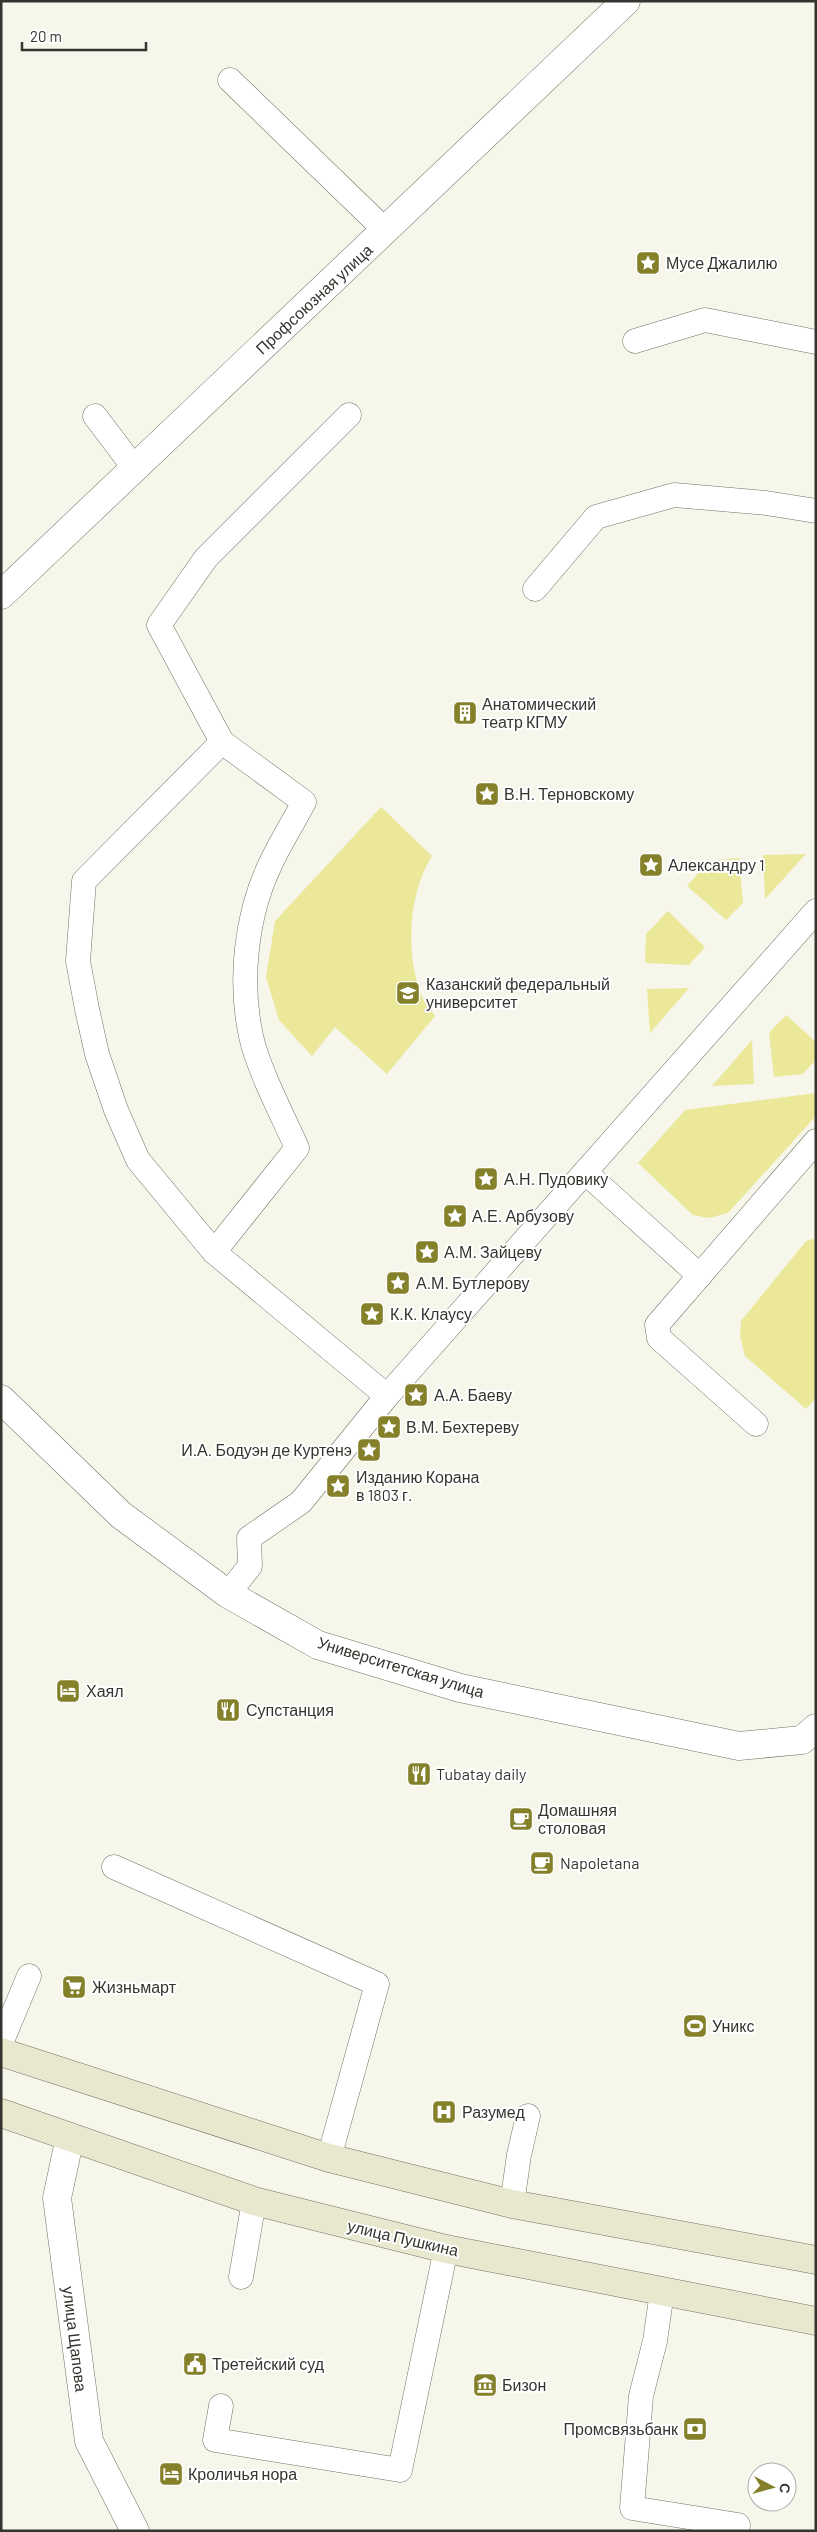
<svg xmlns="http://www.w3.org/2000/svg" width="817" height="2532" viewBox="0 0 817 2532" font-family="Barlow,sans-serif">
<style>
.green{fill:#ebe89a}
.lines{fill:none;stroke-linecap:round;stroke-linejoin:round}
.service-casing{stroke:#717167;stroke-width:25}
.minor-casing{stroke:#717167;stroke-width:29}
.tertiary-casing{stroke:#717167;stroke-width:29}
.secondary-casing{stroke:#717167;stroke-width:29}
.service{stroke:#fff;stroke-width:24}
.minor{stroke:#fff;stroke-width:28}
.tertiary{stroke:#fff;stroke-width:28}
.secondary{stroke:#e8e8cf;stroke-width:28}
.labels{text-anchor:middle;stroke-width:4;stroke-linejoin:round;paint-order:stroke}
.poi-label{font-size:16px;fill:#353530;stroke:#fff;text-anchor:start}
.street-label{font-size:16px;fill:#353530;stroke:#fff}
</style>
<rect width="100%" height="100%" fill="#f6f6eb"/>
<g class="green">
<path d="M381,807L432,856C408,894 405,955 422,997C425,1004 431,1010 435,1016L387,1074L335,1027L312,1056L279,1020L266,977L275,921Z"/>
<path d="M806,854L765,899L763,855Z"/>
<path d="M739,858L743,903L726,920L687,886L709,861Z"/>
<path d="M668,911L705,947L689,965L645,963L646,934Z"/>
<path d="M689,988L650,1033L647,989Z"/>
<path d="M786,1015L816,1042V1060L803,1074L774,1077L769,1033Z"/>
<path d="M752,1040L754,1084L712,1086Z"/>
<path d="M816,1093V1116L728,1213L709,1218L693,1215L638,1163L685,1110Z"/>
<path d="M816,1238V1398L806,1409L745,1356L740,1336L741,1321L806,1241Z"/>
</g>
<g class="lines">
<defs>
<g id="service">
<path d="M230,80L386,231"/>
<path d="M635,341L705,320L816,342"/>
<path d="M95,416L135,469"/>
<path d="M535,589L596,517L674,495L766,503L816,511"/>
<path d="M222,742L84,881L78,961L87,1009L97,1054L116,1110L138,1160L214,1252L387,1396"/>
<path d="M585,1172L700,1276"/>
<path d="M214,1252L297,1148C283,1116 258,1069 251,1036C239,981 246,915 270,865C280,843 293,823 304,802L222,742L159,625L206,558L349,415"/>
<path d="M756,1424L659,1338L657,1325L816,1141"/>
<path d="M228,1594L250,1566L249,1538L301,1502L387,1396L816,911"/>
<path d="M114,1867L377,1984L329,2158"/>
<path d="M1,2043L29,1976"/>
<path d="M512,2204L519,2155L528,2116"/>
<path d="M241,2277L254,2201"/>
<path d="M662,2292L655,2341L641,2396L632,2508L738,2525"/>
<path d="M221,2406L215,2440L400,2470L446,2249"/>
</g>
<g id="minor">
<path d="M1,1399L121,1515L228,1594L318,1645L460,1688L739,1746L802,1740L816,1728"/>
<path d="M70,2137L57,2198L89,2441L135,2531"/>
</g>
<path id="tertiary" d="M1,595L626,1"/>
<g id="secondary">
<path d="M1,2052L329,2158L512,2204L816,2260"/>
<path d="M1,2113L254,2201L446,2249L816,2321"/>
</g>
</defs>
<use href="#service" class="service-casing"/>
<use href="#minor" class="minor-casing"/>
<use href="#tertiary" class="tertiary-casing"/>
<use href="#secondary" class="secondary-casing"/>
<use href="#service" class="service"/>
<use href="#minor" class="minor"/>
<use href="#tertiary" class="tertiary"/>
<use href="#secondary" class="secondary"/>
</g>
<defs>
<symbol id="sight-square" viewBox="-11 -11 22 22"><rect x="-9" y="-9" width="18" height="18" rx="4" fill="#85812a" stroke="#fff"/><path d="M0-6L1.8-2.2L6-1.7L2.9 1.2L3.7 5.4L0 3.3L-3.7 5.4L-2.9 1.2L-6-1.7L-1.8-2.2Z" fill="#fff"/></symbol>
<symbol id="building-square" viewBox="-11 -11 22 22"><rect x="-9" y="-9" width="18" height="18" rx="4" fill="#85812a" stroke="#fff"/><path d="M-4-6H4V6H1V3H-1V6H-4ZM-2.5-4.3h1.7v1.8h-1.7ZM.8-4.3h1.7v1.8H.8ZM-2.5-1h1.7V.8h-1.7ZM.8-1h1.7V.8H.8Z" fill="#fff"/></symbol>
<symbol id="university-square" viewBox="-11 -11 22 22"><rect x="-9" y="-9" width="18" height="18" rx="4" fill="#85812a" stroke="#fff"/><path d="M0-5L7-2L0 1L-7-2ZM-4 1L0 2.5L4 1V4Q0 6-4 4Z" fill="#fff"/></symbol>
<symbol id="hotel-square" viewBox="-11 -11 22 22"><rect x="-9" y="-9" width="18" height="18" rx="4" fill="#85812a" stroke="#fff"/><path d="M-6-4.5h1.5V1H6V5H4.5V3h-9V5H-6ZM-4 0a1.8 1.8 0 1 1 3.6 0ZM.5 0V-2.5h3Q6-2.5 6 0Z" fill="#fff"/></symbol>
<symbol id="restaurant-square" viewBox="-11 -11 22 22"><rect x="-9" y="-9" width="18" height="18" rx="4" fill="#85812a" stroke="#fff"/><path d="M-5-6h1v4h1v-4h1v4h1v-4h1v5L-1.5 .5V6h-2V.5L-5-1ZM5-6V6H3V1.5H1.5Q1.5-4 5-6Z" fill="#fff"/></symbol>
<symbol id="cafe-square" viewBox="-11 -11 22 22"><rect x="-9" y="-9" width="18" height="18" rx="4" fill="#85812a" stroke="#fff"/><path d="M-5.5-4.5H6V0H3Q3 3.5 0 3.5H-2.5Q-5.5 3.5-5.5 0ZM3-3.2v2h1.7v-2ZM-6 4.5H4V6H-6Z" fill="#fff"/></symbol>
<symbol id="supermarket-square" viewBox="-11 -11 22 22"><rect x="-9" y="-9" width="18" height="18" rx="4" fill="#85812a" stroke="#fff"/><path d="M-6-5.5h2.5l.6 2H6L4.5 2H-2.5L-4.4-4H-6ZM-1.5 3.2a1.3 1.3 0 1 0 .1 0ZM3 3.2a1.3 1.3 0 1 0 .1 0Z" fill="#fff"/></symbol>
<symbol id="stadium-square" viewBox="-11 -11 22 22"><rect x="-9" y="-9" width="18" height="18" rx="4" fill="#85812a" stroke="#fff"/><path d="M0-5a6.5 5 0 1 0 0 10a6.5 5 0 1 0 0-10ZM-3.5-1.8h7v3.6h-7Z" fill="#fff"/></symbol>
<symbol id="hospital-square" viewBox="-11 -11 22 22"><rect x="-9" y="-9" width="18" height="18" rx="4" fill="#85812a" stroke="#fff"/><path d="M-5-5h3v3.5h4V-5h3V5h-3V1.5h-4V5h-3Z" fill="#fff"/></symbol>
<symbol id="civic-square" viewBox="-11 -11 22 22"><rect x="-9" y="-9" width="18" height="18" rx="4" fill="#85812a" stroke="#fff"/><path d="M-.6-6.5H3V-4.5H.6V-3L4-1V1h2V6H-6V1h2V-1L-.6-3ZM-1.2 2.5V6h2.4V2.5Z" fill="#fff"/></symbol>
<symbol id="museum-square" viewBox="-11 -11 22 22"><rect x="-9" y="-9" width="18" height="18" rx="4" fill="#85812a" stroke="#fff"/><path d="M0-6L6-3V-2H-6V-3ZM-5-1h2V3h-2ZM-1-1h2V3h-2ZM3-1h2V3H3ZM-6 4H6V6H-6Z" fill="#fff"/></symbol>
<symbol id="bank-square" viewBox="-11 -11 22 22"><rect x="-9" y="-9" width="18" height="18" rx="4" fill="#85812a" stroke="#fff"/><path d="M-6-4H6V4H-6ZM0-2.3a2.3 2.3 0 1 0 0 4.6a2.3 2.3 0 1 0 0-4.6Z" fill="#fff"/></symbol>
</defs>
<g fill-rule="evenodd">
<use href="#sight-square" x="634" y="249" width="28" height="28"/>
<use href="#building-square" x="451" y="699" width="28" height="28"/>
<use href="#sight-square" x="473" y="780" width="28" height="28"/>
<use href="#sight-square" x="637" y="851" width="28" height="28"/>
<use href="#university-square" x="394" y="979" width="28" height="28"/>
<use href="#sight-square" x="472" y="1165" width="28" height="28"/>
<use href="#sight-square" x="441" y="1202" width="28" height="28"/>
<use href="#sight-square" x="413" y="1238" width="28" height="28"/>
<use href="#sight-square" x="384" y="1269" width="28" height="28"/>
<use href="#sight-square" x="358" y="1300" width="28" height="28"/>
<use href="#sight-square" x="402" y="1381" width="28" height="28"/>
<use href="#sight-square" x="375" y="1413" width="28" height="28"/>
<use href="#sight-square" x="355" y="1436" width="28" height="28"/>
<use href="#sight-square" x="324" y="1472" width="28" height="28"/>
<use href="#hotel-square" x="54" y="1677" width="28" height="28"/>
<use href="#restaurant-square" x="214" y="1696" width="28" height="28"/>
<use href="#restaurant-square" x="405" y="1760" width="28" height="28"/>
<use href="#cafe-square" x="507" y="1805" width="28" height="28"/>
<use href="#cafe-square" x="528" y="1849" width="28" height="28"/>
<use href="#supermarket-square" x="60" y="1973" width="28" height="28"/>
<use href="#stadium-square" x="681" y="2012" width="28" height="28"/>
<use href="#hospital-square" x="430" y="2098" width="28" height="28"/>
<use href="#civic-square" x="181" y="2350" width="28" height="28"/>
<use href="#museum-square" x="471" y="2371" width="28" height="28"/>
<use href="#bank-square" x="681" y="2415" width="28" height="28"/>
<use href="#hotel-square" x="157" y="2460" width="28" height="28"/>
</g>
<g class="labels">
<g class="poi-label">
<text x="666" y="269">Мусе Джалилю</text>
<text x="482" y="710">Анатомический<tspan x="482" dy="18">театр КГМУ</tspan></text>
<text x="504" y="800">В.Н. Терновскому</text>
<text x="668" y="871">Александру 1</text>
<text x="426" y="990">Казанский федеральный<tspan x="426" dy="18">университет</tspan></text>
<text x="504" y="1185">А.Н. Пудовику</text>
<text x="472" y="1222">А.Е. Арбузову</text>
<text x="444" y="1258">А.М. Зайцеву</text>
<text x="416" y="1289">А.М. Бутлерову</text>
<text x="390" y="1320">К.К. Клаусу</text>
<text x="434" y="1401">А.А. Баеву</text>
<text x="406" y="1433">В.М. Бехтереву</text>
<text x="352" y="1456" text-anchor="end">И.А. Бодуэн де Куртенэ</text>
<text x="356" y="1483">Изданию Корана<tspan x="356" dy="18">в 1803 г.</tspan></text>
<text x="86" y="1697">Хаял</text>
<text x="246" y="1716">Супстанция</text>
<text x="436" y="1780">Tubatay daily</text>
<text x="538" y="1816">Домашняя<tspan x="538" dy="18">столовая</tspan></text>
<text x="560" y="1869">Napoletana</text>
<text x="92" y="1993">Жизньмарт</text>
<text x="712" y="2032">Уникс</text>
<text x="462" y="2118">Разумед</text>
<text x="212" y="2370">Третейский суд</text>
<text x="502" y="2391">Бизон</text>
<text x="678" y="2435" text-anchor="end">Промсвязьбанк</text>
<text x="188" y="2480">Кроличья нора</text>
</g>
<g class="street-label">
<text transform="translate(314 299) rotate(-43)" y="6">Профсоюзная улица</text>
<text transform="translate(401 1667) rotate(17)" y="6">Университетская улица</text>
<text transform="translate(403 2238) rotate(13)" y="6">улица Пушкина</text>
<text transform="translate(75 2339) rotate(83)" y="6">улица Щапова</text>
</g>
</g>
<rect width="817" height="2532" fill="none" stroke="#353530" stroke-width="5"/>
<g transform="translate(772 2487) rotate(96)"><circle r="24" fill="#ffffff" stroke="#aeaeac"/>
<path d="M0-4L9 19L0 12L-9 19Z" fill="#85812a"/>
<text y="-8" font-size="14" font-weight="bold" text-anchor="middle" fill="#353530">С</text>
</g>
<path d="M22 42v8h124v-8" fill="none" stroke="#353530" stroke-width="2.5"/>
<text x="30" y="42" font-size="15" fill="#353530" stroke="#ffffff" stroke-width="4" paint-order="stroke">20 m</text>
</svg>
